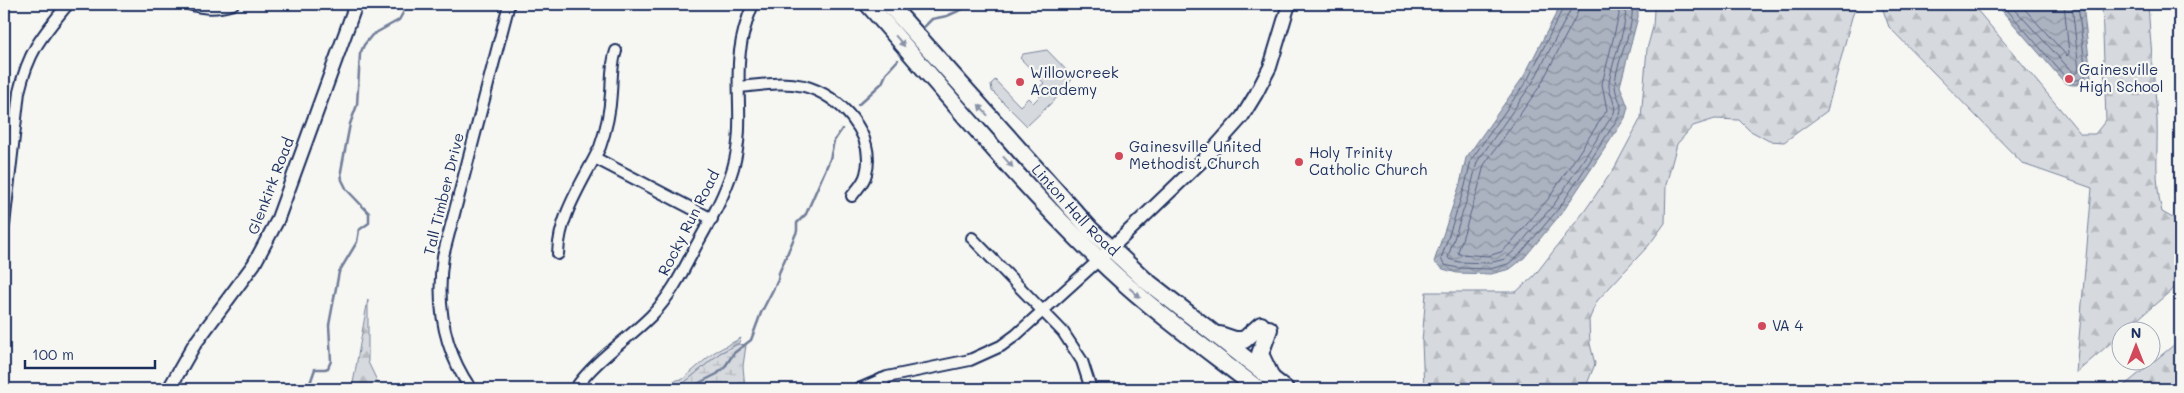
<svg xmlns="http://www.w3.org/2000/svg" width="2184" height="393" viewBox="0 0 2184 393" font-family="Mali,sans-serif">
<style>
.forest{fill:url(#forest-firs);stroke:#78849e}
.wetland{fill:url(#wetland-marsh);stroke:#78849e}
.park{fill:#d6d9dd;stroke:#78849e}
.water{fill:url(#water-waves);stroke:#717e99}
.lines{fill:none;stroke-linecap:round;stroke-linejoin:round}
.shore{stroke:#556385;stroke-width:1}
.stream{stroke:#717e99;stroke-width:2.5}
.minor-casing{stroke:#1b2f5e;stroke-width:14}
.tertiary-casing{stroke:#1b2f5e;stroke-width:16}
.primary-casing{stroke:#1b2f5e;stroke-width:20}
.minor{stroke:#f6f6f2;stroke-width:10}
.tertiary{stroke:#f6f6f2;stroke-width:12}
.primary{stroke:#f6f6f2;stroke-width:16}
.oneway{fill:#8892a8}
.poi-dot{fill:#d1495b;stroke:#f6f6f2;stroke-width:2}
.labels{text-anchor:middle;stroke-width:4.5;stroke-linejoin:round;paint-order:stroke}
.poi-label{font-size:15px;fill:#1b2f5e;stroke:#f6f6f2;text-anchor:start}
.street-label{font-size:15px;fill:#1b2f5e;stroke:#f6f6f2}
</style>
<defs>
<pattern id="forest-firs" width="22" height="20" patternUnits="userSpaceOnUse" patternTransform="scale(1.25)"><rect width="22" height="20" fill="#d6d9dd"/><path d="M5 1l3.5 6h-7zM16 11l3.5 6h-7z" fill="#b7bbc0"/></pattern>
<pattern id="wetland-marsh" width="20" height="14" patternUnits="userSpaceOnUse" patternTransform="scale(1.25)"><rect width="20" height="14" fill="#d6d9dd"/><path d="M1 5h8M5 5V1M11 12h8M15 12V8" fill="none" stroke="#b7bbc0"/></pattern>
<pattern id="water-waves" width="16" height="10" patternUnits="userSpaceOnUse" patternTransform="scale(1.25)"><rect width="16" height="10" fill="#abb2c0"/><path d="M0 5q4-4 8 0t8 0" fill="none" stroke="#8a919f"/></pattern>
</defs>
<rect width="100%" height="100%" fill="#f6f6f2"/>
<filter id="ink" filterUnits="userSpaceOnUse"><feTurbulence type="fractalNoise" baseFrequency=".02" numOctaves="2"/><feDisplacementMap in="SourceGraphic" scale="10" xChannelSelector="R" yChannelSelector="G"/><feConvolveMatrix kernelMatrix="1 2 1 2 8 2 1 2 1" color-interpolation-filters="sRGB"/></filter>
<g filter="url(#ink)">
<g class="forest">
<path d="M1652,4H1857L1852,17L1827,111L1784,142L1769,141L1749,130L1739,120L1715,119L1693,126L1677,144L1666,185L1665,223L1649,245L1597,301L1589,320L1590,344L1595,364L1585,389H1424L1422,342L1426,292H1516L1534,276L1586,209L1615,167L1641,118L1647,49L1653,27L1654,9Z"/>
<path d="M1881,4H1972L2081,134H2095L2106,120L2102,4H2148C2150,42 2155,81 2157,119C2158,151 2154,181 2162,212L2180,222V283L2125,330H2122L2121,334L2076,373L2092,188L2023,164L1889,27Z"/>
<path d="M368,299V362L381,389H352Z"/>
<path d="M741,338L738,344L720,353L677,389H663L677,380L683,379L713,353Z"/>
<path d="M2180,340V389H2120Z"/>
</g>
<path class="wetland" d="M738,344L746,345L743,366L745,389H677L720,353Z"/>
<path class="park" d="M1047,50L1073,77L1066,89L1027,126L992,91L991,84L995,80L1020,106L1028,98L1033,103L1041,95L1036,90L1044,83L1020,58L1023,54Z"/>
<g class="water">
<path d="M1561,4H1635L1638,7V17L1620,86L1628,107L1625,118L1564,210L1524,258L1510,269L1491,274L1457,273L1443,269L1434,262L1460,184L1466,158L1524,76Z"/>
<path d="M1996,4H2083L2091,77C2083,85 2075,87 2065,83Z"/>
</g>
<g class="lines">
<g class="shore">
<path d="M1565,4L1528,79L1471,160L1465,186L1441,259L1445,265L1458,268L1490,269L1508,264L1520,254L1560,207L1620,115C1624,102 1615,97 1615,85C1616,59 1635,31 1632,4"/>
<path d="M1571,4L1570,11L1533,82L1477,162L1471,187L1448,257L1449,259L1459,262L1489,263L1505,259L1515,250L1555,203L1614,113C1617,103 1608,94 1609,83C1613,56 1627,31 1626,4"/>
<path d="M1579,4L1577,14L1540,86L1484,165L1478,189L1458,252L1459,254L1488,256L1501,252L1510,244L1549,198L1607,110L1602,84L1619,15L1618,4"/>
<path d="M2002,4L2067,79C2073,81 2082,81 2086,75L2078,4"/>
<path d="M2010,4L2074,74L2079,71L2072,4"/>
<path d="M2020,4L2067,56L2069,53L2064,4"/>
</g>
<g class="stream">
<path d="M1051,4H1052"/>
<path d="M924,27L932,19L947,16L965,8V4"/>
<path d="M858,105L882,83L887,72L898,60"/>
<path d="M308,389L315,369H325L328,368L331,361L329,325L339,272L357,242L359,230L369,223V213L347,190L342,180L341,171L350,124L357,105L360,54L364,45L372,35L399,20L408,4"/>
<path d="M677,389L697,384L717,374L724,368L734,353L751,340L761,313L778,280L779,273L797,231V223L806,214L830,159L834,141L842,129"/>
</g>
<defs>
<g id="minor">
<path d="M189,4C205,9 217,9 233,4"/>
<path d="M739,87C761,85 782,81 804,86C839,95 877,134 866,174C864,183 857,189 852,196"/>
<path d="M595,158L712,219"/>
<path d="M4,225L19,92C29,50 42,36 68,4"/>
<path d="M972,238L1063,332L1082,361L1091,389"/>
<path d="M558,254C559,215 583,182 600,147C606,130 610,112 611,93C612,78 611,65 616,51"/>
<path d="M882,379L885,389"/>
<path d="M471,389C443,349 436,304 443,256L509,4"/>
<path d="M575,389C596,359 626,341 651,316C671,296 683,271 696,246C710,221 725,195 733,168C745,127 735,91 740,51C742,35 747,19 753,4"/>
<path d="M859,389L887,377L970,360L1001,346L1016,335L1100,259"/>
</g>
<g id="tertiary">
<path d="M1105,254L1208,155L1242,117L1256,94L1270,67L1289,4"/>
<path d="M169,389L194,345L254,264L277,221L356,4"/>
</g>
<g id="primary">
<path d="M868,4C947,94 1023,188 1110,270C1156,313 1208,350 1258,389"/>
<path id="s1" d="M889,4L1090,229L1145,280L1285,389"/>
<path d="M1269,329L1260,354L1270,375"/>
<path d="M1220,335L1235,340H1244L1261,325"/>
</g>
</defs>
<use href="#minor" class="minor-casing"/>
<use href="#tertiary" class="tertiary-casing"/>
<use href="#primary" class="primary-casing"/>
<use href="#minor" class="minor"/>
<use href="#tertiary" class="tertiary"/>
<use href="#primary" class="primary"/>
</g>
<defs><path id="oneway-solid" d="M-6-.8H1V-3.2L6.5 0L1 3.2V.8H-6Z" transform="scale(1.25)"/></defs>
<g class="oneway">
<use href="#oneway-solid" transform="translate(900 41) rotate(49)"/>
<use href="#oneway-solid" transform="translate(983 110) rotate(-131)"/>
<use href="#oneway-solid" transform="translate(1008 162) rotate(48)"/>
<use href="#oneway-solid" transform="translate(1135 293) rotate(41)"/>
</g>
</g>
<g class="poi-dot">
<circle cx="2069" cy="79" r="5"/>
<circle cx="1020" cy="82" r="5"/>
<circle cx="1119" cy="156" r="5"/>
<circle cx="1299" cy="162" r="5"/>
<circle cx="1762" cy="326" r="5"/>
</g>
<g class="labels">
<g class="poi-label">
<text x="2079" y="75">Gainesville<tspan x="2079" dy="17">High School</tspan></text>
<text x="1030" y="78">Willowcreek<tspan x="1030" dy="17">Academy</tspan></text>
<text x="1129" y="152">Gainesville United<tspan x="1129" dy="17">Methodist Church</tspan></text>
<text x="1309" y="158">Holy Trinity<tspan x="1309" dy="17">Catholic Church</tspan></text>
<text x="1772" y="331">VA 4</text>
</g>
<g class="street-label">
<text transform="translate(271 186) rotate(-69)" y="5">Glenkirk Road</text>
<text transform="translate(444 194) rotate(-76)" y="5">Tall Timber Drive</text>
<text dy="5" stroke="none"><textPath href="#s1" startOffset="278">Linton Hall Road</textPath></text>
<text transform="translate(689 223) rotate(-63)" y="5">Rocky Run Road</text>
</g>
</g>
<rect width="2184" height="393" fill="none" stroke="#f6f6f2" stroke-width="20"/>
<rect x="10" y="10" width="2164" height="373" fill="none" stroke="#1b2f5e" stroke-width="2" filter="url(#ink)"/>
<g transform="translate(2136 346)"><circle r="24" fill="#f6f6f2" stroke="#9ea6b7"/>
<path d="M0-4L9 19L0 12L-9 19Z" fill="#d1495b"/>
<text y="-8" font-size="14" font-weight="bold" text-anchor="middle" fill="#1b2f5e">N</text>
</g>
<path d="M25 360v8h130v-8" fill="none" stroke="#1b2f5e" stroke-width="2.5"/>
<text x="32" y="360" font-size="15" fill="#1b2f5e" stroke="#f6f6f2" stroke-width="4" paint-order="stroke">100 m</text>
</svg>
